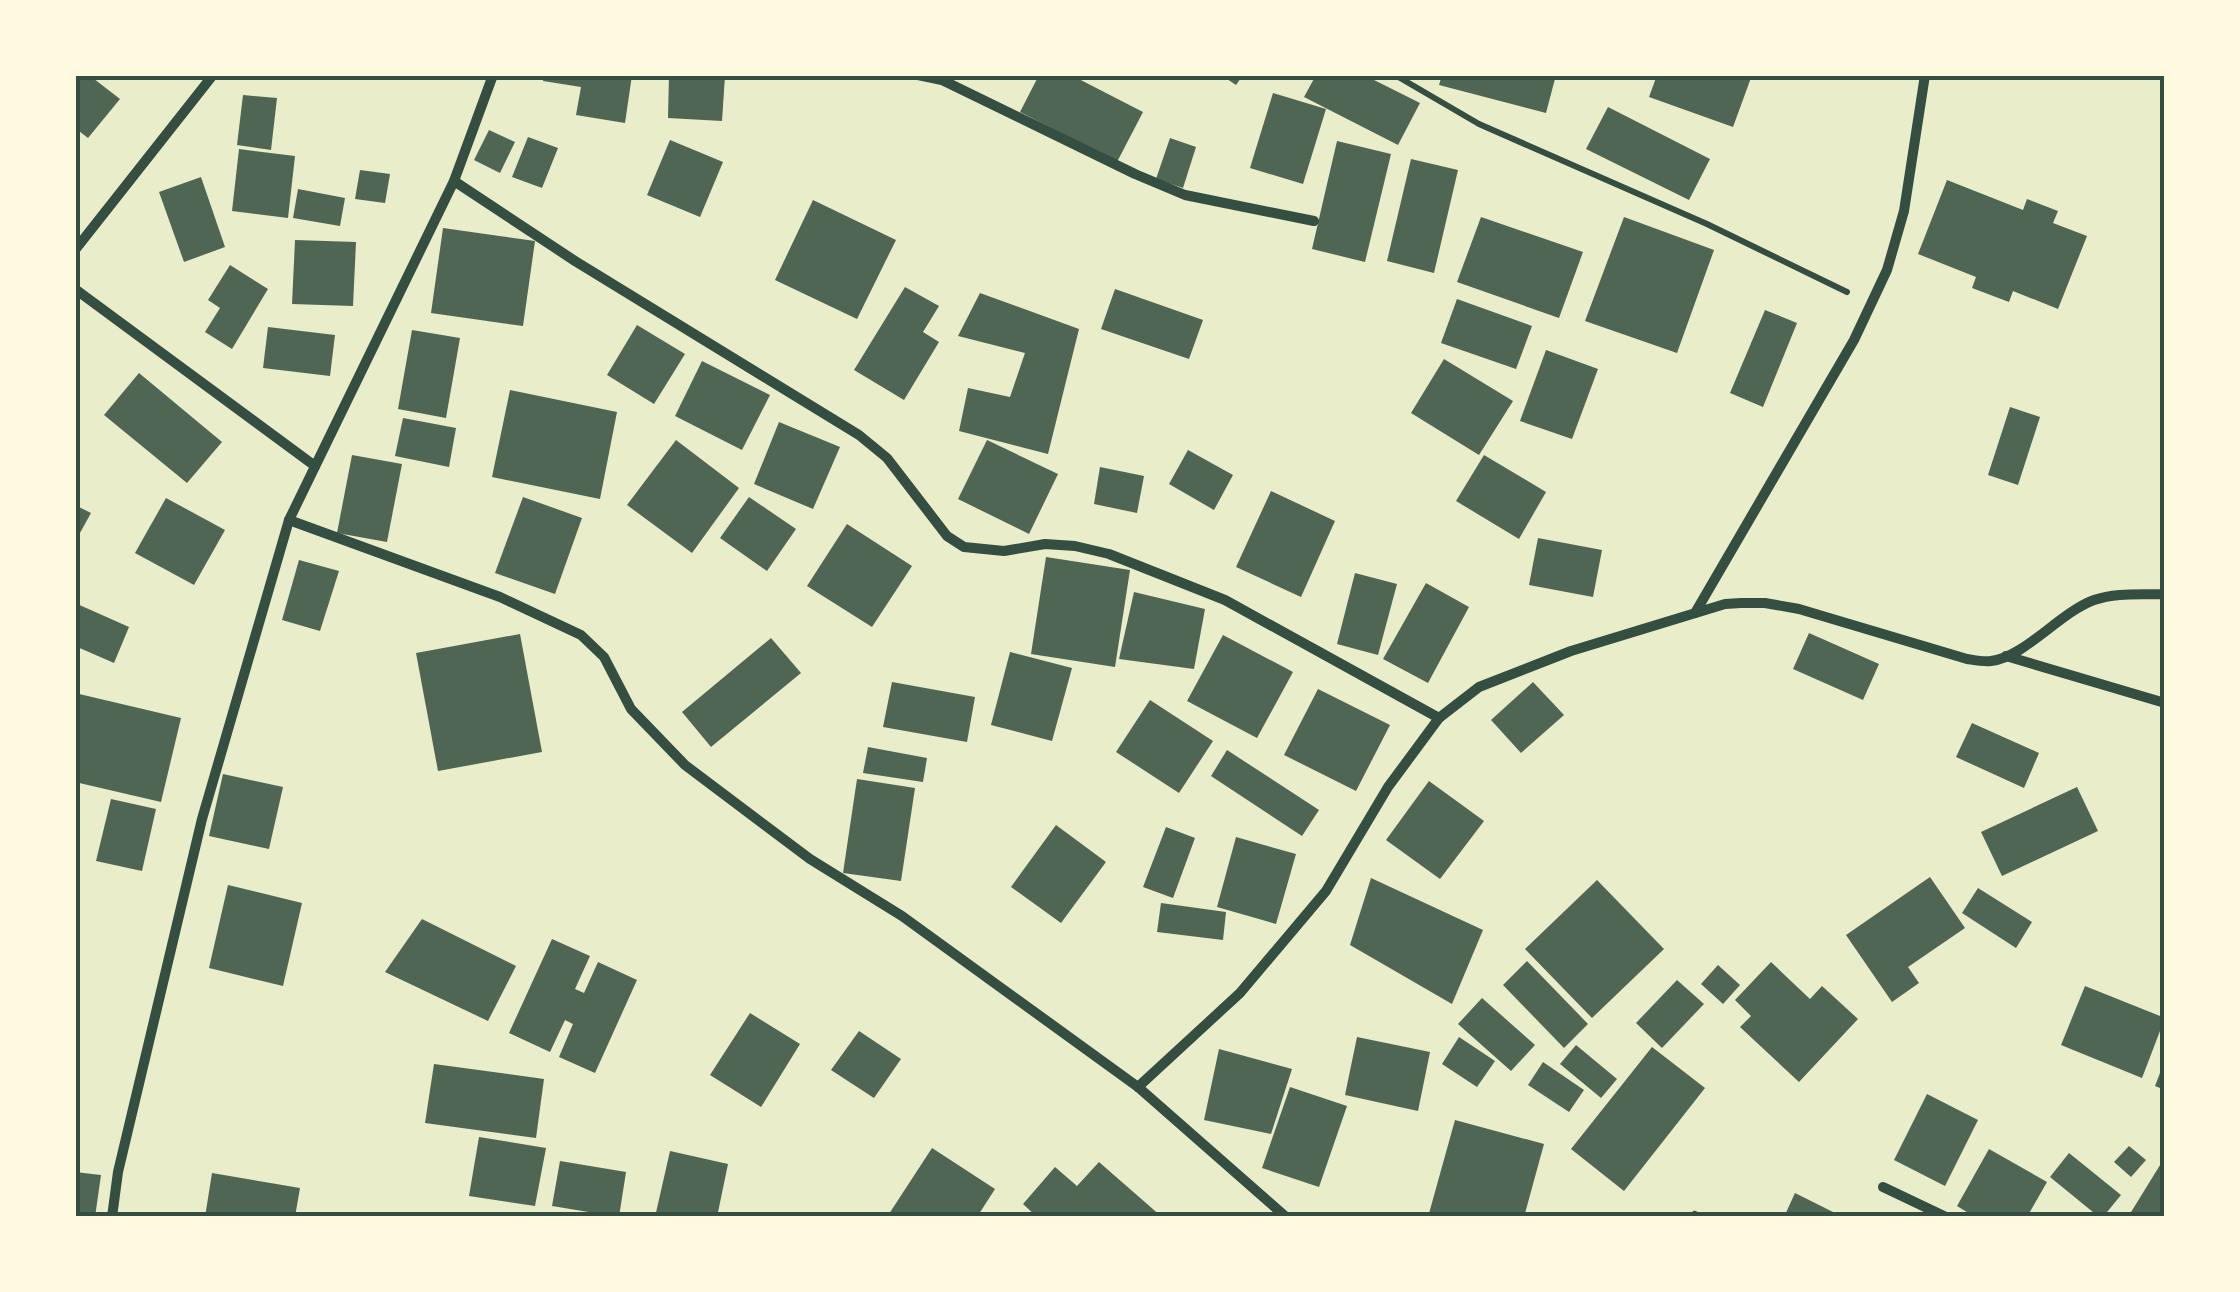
<svg xmlns="http://www.w3.org/2000/svg" width="2240" height="1292" viewBox="0 0 2240 1292" font-family="'Fira Sans Condensed',sans-serif">
<style>
.building{fill:#4f6655}
.lines{fill:none;stroke-linecap:round;stroke-linejoin:round}
.path{stroke:#344e41;stroke-width:6}
.service{stroke:#344e41;stroke-width:8}
.minor{stroke:#344e41;stroke-width:10}
.neatline{fill:none;stroke:#344e41;stroke-width:4}
</style>
<rect width="100%" height="100%" fill="#e9edc9"/>
<g class="building">
<path d="M75,75H89L120,99L88,138L75,128Z"/>
<path d="M544,75H632L625,123L576,115L581,87L543,81Z"/>
<path d="M669,75L725,76L722,121L668,118Z"/>
<path d="M1039,75H1071L1143,112L1117,162L1020,112Z"/>
<path d="M1221,75H1243L1236,85Z"/>
<path d="M1316,75H1364L1420,103L1398,145L1304,97Z"/>
<path d="M1442,75H1556L1546,113L1439,85Z"/>
<path d="M1657,75H1752L1733,127L1649,97Z"/>
<path d="M1273,93L1326,109L1303,184L1250,168Z"/>
<path d="M243,95L277,98L271,150L237,145Z"/>
<path d="M1608,107L1710,159L1689,200L1586,149Z"/>
<path d="M489,130L515,142L500,173L474,160Z"/>
<path d="M528,137L558,148L542,188L512,177Z"/>
<path d="M1170,138L1196,147L1183,188L1156,179Z"/>
<path d="M670,140L723,162L700,217L647,195Z"/>
<path d="M1337,141L1391,154L1365,262L1312,249Z"/>
<path d="M239,149L295,156L288,218L232,211Z"/>
<path d="M1411,159L1458,170L1434,273L1387,261Z"/>
<path d="M360,170L390,174L385,203L355,199Z"/>
<path d="M201,177L225,247L184,262L159,192Z"/>
<path d="M1947,180L2023,210L2027,199L2058,211L2053,223L2087,236L2058,309L2013,291L2009,302L1972,288L1976,277L1918,254Z"/>
<path d="M298,189L345,198L340,226L293,218Z"/>
<path d="M813,200L896,240L857,319L775,280Z"/>
<path d="M1481,217L1583,252L1559,318L1457,282Z"/>
<path d="M1624,217L1714,250L1677,353L1585,321Z"/>
<path d="M443,228L535,241L523,326L431,313Z"/>
<path d="M295,240L356,242L353,306L292,304Z"/>
<path d="M230,265L268,289L232,349L205,332L220,308L208,300Z"/>
<path d="M905,287L939,306L923,332L939,342L904,400L854,370Z"/>
<path d="M1115,289L1203,320L1189,359L1101,329Z"/>
<path d="M980,293L1079,329L1048,454L959,431L968,388L1010,397L1025,353L958,336Z"/>
<path d="M1457,299L1532,326L1516,369L1441,343Z"/>
<path d="M1765,310L1797,323L1763,407L1730,393Z"/>
<path d="M637,325L685,354L654,404L607,375Z"/>
<path d="M268,327L335,335L330,376L263,368Z"/>
<path d="M412,330L460,338L446,418L398,409Z"/>
<path d="M1546,350L1598,369L1572,439L1520,421Z"/>
<path d="M1444,359L1513,401L1479,455L1411,413Z"/>
<path d="M702,361L770,395L742,450L675,416Z"/>
<path d="M139,373L222,442L187,483L104,415Z"/>
<path d="M510,390L617,412L600,499L492,477Z"/>
<path d="M2010,407L2040,417L2018,485L1988,475Z"/>
<path d="M403,418L456,428L449,467L395,456Z"/>
<path d="M779,422L840,447L813,509L754,484Z"/>
<path d="M676,440L739,488L692,553L627,505Z"/>
<path d="M987,440L1058,474L1029,534L958,499Z"/>
<path d="M1188,450L1233,475L1214,510L1169,484Z"/>
<path d="M352,455L402,464L387,542L337,533Z"/>
<path d="M1484,455L1546,492L1519,539L1456,501Z"/>
<path d="M1100,467L1144,476L1137,513L1094,504Z"/>
<path d="M1271,491L1335,521L1301,597L1236,567Z"/>
<path d="M523,497L582,518L555,594L495,573Z"/>
<path d="M749,497L796,529L767,571L720,538Z"/>
<path d="M166,498L225,530L194,585L135,553Z"/>
<path d="M75,505L91,513L75,542Z"/>
<path d="M847,524L912,566L872,627L807,586Z"/>
<path d="M1538,538L1602,550L1593,597L1529,585Z"/>
<path d="M1046,557L1130,570L1115,667L1031,654Z"/>
<path d="M299,560L339,571L320,631L282,620Z"/>
<path d="M1355,573L1397,584L1378,655L1337,644Z"/>
<path d="M1426,583L1469,607L1428,683L1383,659Z"/>
<path d="M1134,592L1205,609L1194,669L1119,659Z"/>
<path d="M75,603L129,627L114,663L75,646Z"/>
<path d="M1809,633L1879,664L1863,700L1793,669Z"/>
<path d="M520,634L542,752L438,771L416,653Z"/>
<path d="M1223,635L1293,672L1257,738L1187,701Z"/>
<path d="M771,638L801,673L711,747L682,712Z"/>
<path d="M1010,652L1072,668L1052,741L991,725Z"/>
<path d="M892,682L975,697L967,742L883,727Z"/>
<path d="M1533,682L1564,715L1521,753L1491,720Z"/>
<path d="M1318,689L1390,725L1356,791L1284,755Z"/>
<path d="M75,693L181,718L161,802L75,782Z"/>
<path d="M1150,700L1213,741L1179,793L1116,752Z"/>
<path d="M1972,723L2039,753L2024,788L1956,757Z"/>
<path d="M868,747L927,758L923,782L863,773Z"/>
<path d="M1227,750L1319,810L1302,836L1211,776Z"/>
<path d="M223,774L283,787L269,849L209,836Z"/>
<path d="M857,779L915,788L901,881L843,873Z"/>
<path d="M1429,781L1484,821L1440,879L1386,840Z"/>
<path d="M2077,787L2098,831L2002,876L1981,832Z"/>
<path d="M111,799L156,809L142,871L96,861Z"/>
<path d="M1056,825L1106,862L1061,923L1011,887Z"/>
<path d="M1166,827L1195,838L1173,898L1143,887Z"/>
<path d="M1236,837L1296,854L1276,924L1217,907Z"/>
<path d="M1930,877L1965,928L1908,967L1919,983L1892,1002L1846,935Z"/>
<path d="M1371,878L1483,930L1452,1004L1350,945Z"/>
<path d="M1597,880L1664,949L1592,1018L1525,949Z"/>
<path d="M228,885L302,903L283,986L209,968Z"/>
<path d="M1978,888L2032,922L2016,948L1962,913Z"/>
<path d="M1161,903L1226,912L1223,940L1157,932Z"/>
<path d="M422,919L516,966L488,1021L385,972Z"/>
<path d="M552,939L590,956L575,989L584,993L598,962L637,980L595,1073L559,1057L573,1024L565,1020L550,1052L509,1033Z"/>
<path d="M1527,961L1588,1024L1564,1048L1503,985Z"/>
<path d="M1771,962L1810,999L1822,986L1858,1019L1799,1082L1740,1027L1751,1016L1735,1000Z"/>
<path d="M1718,965L1740,985L1723,1004L1701,984Z"/>
<path d="M1677,980L1704,1004L1662,1048L1636,1023Z"/>
<path d="M2085,986L2165,1018L2142,1078L2061,1045Z"/>
<path d="M1482,998L1535,1045L1511,1071L1458,1024Z"/>
<path d="M750,1013L800,1044L761,1107L710,1075Z"/>
<path d="M859,1031L901,1059L874,1098L831,1070Z"/>
<path d="M1357,1037L1430,1052L1418,1111L1345,1095Z"/>
<path d="M1459,1037L1495,1061L1477,1087L1442,1064Z"/>
<path d="M1576,1045L1617,1079L1601,1098L1560,1064Z"/>
<path d="M1652,1047L1705,1088L1624,1191L1571,1149Z"/>
<path d="M1219,1049L1292,1069L1271,1134L1204,1120Z"/>
<path d="M2165,1060V1090L2155,1086Z"/>
<path d="M1543,1062L1584,1090L1569,1112L1528,1085Z"/>
<path d="M434,1064L544,1079L536,1138L425,1123Z"/>
<path d="M1290,1087L1347,1106L1319,1187L1262,1168Z"/>
<path d="M1927,1094L1978,1120L1945,1186L1894,1160Z"/>
<path d="M1455,1120L1544,1144L1524,1217H1428Z"/>
<path d="M479,1137L546,1148L535,1206L469,1196Z"/>
<path d="M2129,1146L2146,1160L2131,1177L2114,1162Z"/>
<path d="M932,1148L995,1189L977,1217H887Z"/>
<path d="M1989,1149L2047,1182L2027,1217H1975L1957,1206Z"/>
<path d="M670,1151L728,1164L717,1217H655Z"/>
<path d="M2069,1153L2121,1195L2103,1217H2099L2050,1177Z"/>
<path d="M2165,1157V1217H2128Z"/>
<path d="M560,1161L626,1172L619,1217L552,1206Z"/>
<path d="M1099,1162L1162,1217H1037L1023,1204L1055,1167L1077,1186Z"/>
<path d="M75,1172L101,1175L95,1217H75Z"/>
<path d="M212,1173L300,1188L295,1217H205Z"/>
<path d="M1795,1193L1843,1217H1784Z"/>
</g>
<g class="lines">
<path class="path" d="M1395,75L1479,124L1707,224L1847,292"/>
<path class="service" d="M1694,1217L1695,1215"/>
<g class="minor">
<path d="M918,75L942,80L1135,174L1185,195L1314,221"/>
<path d="M454,181L575,261L859,435L887,458L947,536L964,547L1004,551L1045,544L1075,546L1109,554L1225,600L1439,718"/>
<path d="M75,250L213,75"/>
<path d="M75,289L315,466"/>
<path d="M289,520L500,597L581,635L604,657L631,709L685,765L810,859L902,916L1138,1087L1286,1217"/>
<path d="M1695,613L1854,340L1887,270L1904,211L1925,75"/>
<path d="M2006,656L2165,703"/>
<path d="M1138,1087L1240,993L1326,891L1388,787L1439,718L1479,687L1571,651L1725,604L1741,603H1765L1799,609L1967,659C1974,660 1983,662 1991,661C2025,657 2059,613 2094,600C2117,592 2141,595 2165,594"/>
<path d="M1883,1187L1946,1217"/>
<path d="M112,1217L118,1172L202,819L289,520L454,181L493,75"/>
</g>
</g>
<rect width="2240" height="1292" fill="none" stroke="#fefae0" stroke-width="155"/>
<rect x="78" y="78" width="2084" height="1136" class="neatline"/>
</svg>
